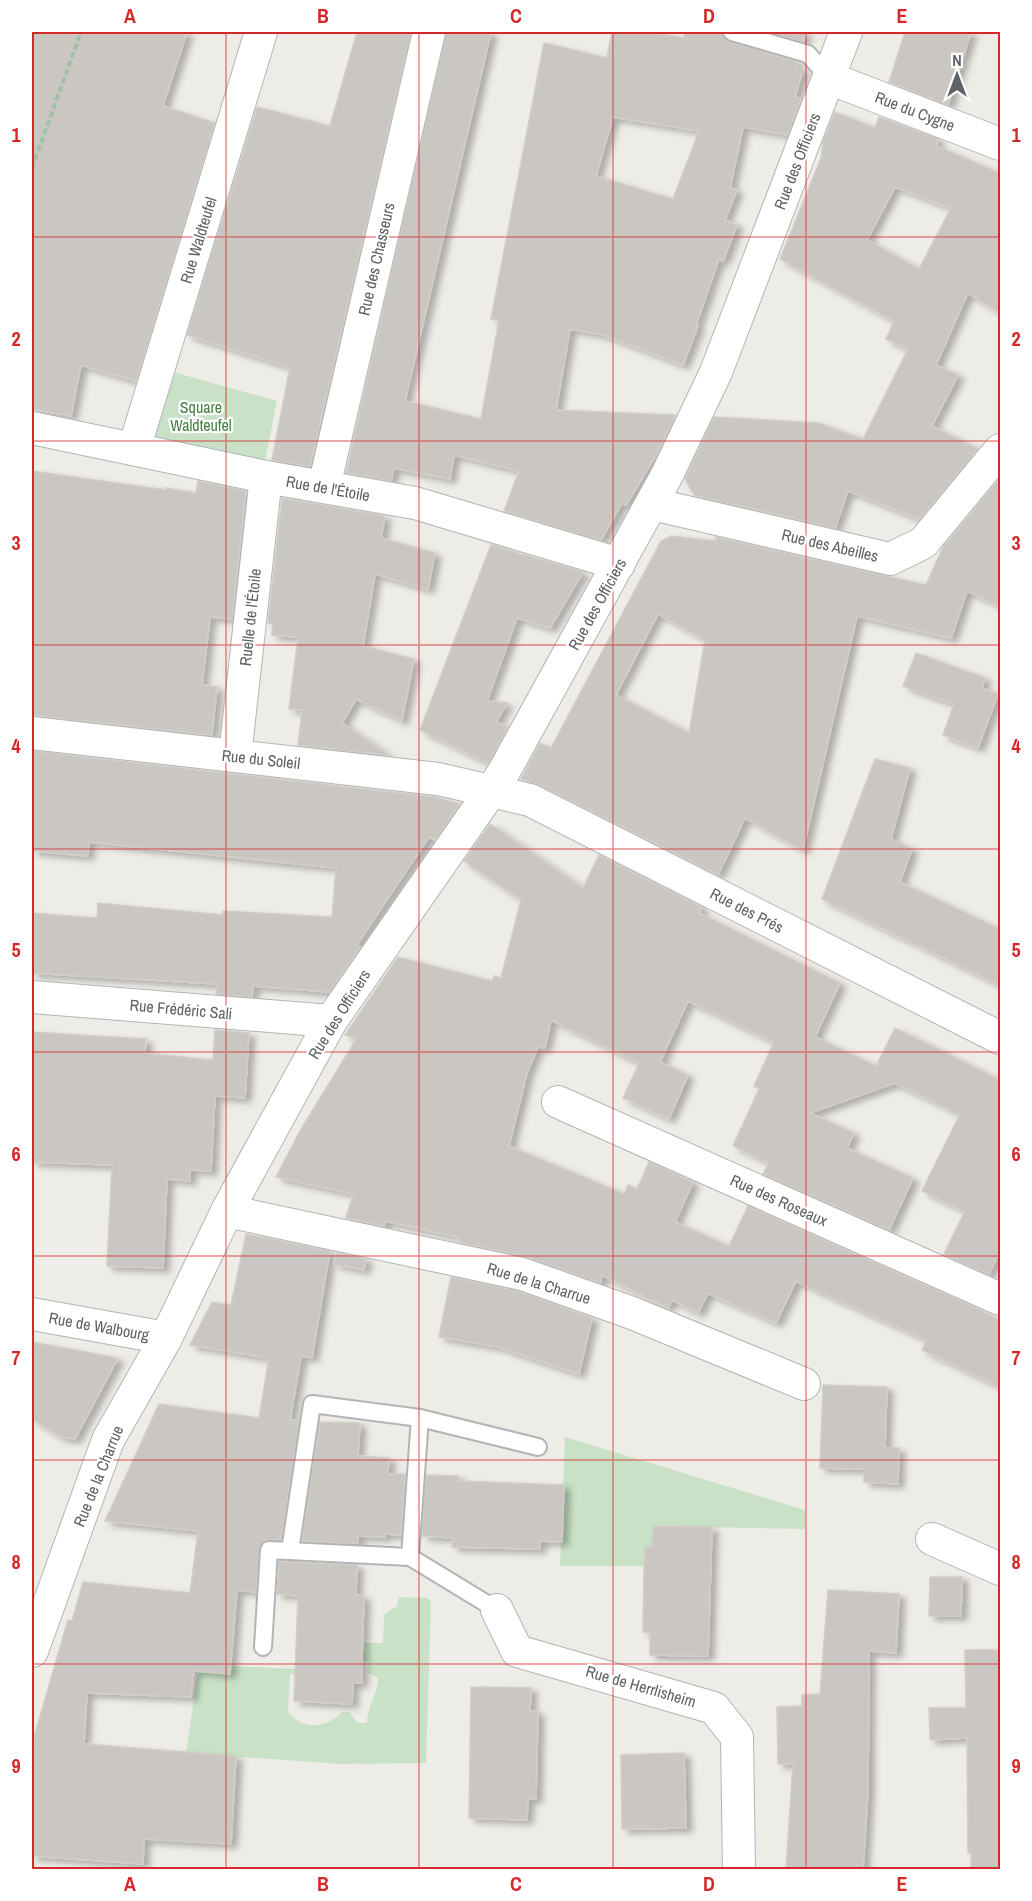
<svg xmlns="http://www.w3.org/2000/svg" width="1032" height="1901" viewBox="0 0 1032 1901" font-family="'Archivo Narrow',sans-serif">
<style>
.green{fill:#c9e2c7}
.building{fill:#cac7c3;stroke:#d2cdc6;stroke-width:1.5;fill-rule:evenodd;filter:url(#shadow)}
.lines{fill:none;stroke-linecap:round;stroke-linejoin:round}
.service-casing{stroke:#b2b4b7;stroke-width:20}
.minor-casing{stroke:#b2b4b7;stroke-width:34}
.path{stroke:#a1c2a7;stroke-width:4;stroke-dasharray:6 3;stroke-linecap:butt}
.service{stroke:#fff;stroke-width:16}
.minor{stroke:#fff;stroke-width:32}
.grid{fill:none;stroke:#d62828;stroke-width:1.5;stroke-opacity:0.55}
.labels{text-anchor:middle;stroke-width:4.5;stroke-linejoin:round;paint-order:stroke}
.street-label{font-size:16px;fill:#5e6265;stroke:#fff}
.park-label{font-size:16px;fill:#448141;stroke:#fff}
.neatline{fill:none;stroke:#d62828;stroke-width:2}
.grid-label{font-size:20px;text-anchor:middle;font-weight:bold;fill:#d62828}
</style>
<defs>
<filter id="shadow"><feDropShadow dx="6" dy="4" stdDeviation="3" flood-color="#0004"/></filter>
</defs>
<rect width="100%" height="100%" fill="#eeece7"/>
<g class="green">
<path d="M173,372L277,401L264,466L151,440Z"/>
<path d="M565,1437L805,1510V1529L653,1526L652,1547H645L644,1566H560Z"/>
<path d="M399,1597L428,1598L431,1603L426,1763L340,1764L186,1753L198,1671L230,1666L295,1669V1674H290L288,1712C303,1731 327,1728 342,1712H350L357,1723H367C367,1707 378,1694 378,1678L367,1672L369,1662L362,1661L357,1643H383L384,1615L397,1606Z"/>
</g>
<g class="building">
<path d="M32,32H187L163,106L215,123L136,381L81,365L71,416L32,409Z"/>
<path d="M357,32H411L310,466L272,460L290,367L187,335L257,107L330,126Z"/>
<path d="M446,32H491L405,401L481,419L499,320L491,319L544,43L607,58L612,32H650L684,38L685,32H722L729,42L798,62L796,68L803,69L795,97L801,99L787,135L743,127L730,188L737,190L725,220L737,225L723,261L719,259L696,325L698,326L683,365L604,335L570,329L556,410L675,415L658,452L626,505L622,503L601,540L504,511L519,471L454,455L450,479L394,468L391,481L346,473ZM613,117L699,131L673,199L596,176Z"/>
<path d="M768,32H806L803,42Z"/>
<path d="M905,32H971L948,105L889,82Z"/>
<path d="M835,112L875,128L879,117L938,139L936,146L1000,173V313L968,293L936,365L958,375L932,426L978,449L920,519L848,491L835,528L694,495L685,479L714,417L818,423L863,439L908,349L886,339L894,321L780,259L821,158L823,142ZM895,187L951,208L919,269L867,240Z"/>
<path d="M32,471L166,490V488L196,493L198,481L246,491L232,619L210,617L202,685L217,687L212,735L32,715Z"/>
<path d="M1000,478V606L967,591L951,638L857,616L803,850L745,818L718,875L538,784L521,779L540,743L551,748L661,541L671,536L717,541L715,537L926,585L943,547ZM658,614L705,640L689,733L616,695Z"/>
<path d="M282,498L385,516L381,538L435,553L428,589L375,574L363,646L414,659L402,721L356,699L342,723L389,755L298,745L302,710L289,709L298,637L272,635L273,624L268,623Z"/>
<path d="M491,545L583,572L550,628L517,618L487,701L507,703L496,722L508,727L488,763L420,730Z"/>
<path d="M916,653L985,678L982,688L998,694L978,748L943,735L954,704L903,686Z"/>
<path d="M32,751L435,797L460,804L435,840L429,837L356,946L361,947L329,992L253,986L252,997L216,994L217,984L32,973V913L97,918L98,903L223,915V911L332,917L336,868L89,842L88,856L32,851Z"/>
<path d="M875,759L910,768L891,839L912,849L900,882L1000,929V985L822,899Z"/>
<path d="M490,824L583,888L599,855L702,907L699,913L840,983L815,1037L876,1066L895,1028L1000,1080V1250L989,1275L944,1254L965,1211L922,1191L960,1114L895,1083L810,1113L854,1133L847,1148L913,1178L889,1230L763,1174L769,1163L733,1146L759,1089L754,1086L774,1042L688,1001L660,1062L688,1075L669,1119L623,1098L639,1063L551,1020L545,1048L538,1047L527,1073L509,1146L624,1194L628,1185L637,1189L649,1162L693,1182L675,1222L729,1246L748,1206L974,1307L1000,1320V1387L922,1350L927,1340L796,1281L776,1323L708,1293L698,1313L672,1300L668,1308L602,1275L600,1283L528,1257L458,1242L459,1237L385,1221L384,1226L346,1218L353,1194L276,1177L301,1129L357,1038L345,1035L398,957L492,981L494,976L501,978L521,900L464,861Z"/>
<path d="M215,1030L249,1033L245,1098L215,1096L211,1171L190,1170V1181L167,1179L163,1268L107,1266L112,1165L32,1162V1032L146,1039L145,1053L213,1060Z"/>
<path d="M246,1234L330,1251L312,1358L301,1356L290,1420L299,1421L281,1540H265L260,1545L256,1592L237,1590L230,1674L194,1671L191,1697L87,1693L84,1744L236,1756L231,1844L144,1839L143,1864L32,1856V1744L68,1620L72,1621L83,1582L190,1593L198,1531L105,1521L159,1404L259,1418L269,1358L190,1345L212,1302L231,1305Z"/>
<path d="M337,1253L366,1259L364,1270L334,1264Z"/>
<path d="M451,1277L517,1291L592,1318L579,1374L499,1347L439,1337Z"/>
<path d="M32,1342L118,1358L75,1439L61,1437L32,1419Z"/>
<path d="M823,1385L887,1387L885,1448H899L898,1484L864,1482V1469L820,1468Z"/>
<path d="M320,1422L360,1423L358,1456L389,1458L388,1474H405L401,1535L385,1534V1537L358,1536V1544L302,1541Z"/>
<path d="M426,1475L458,1476V1481L564,1485L562,1542L540,1541V1549L452,1547L453,1538L422,1536Z"/>
<path d="M653,1526L712,1527L708,1656L650,1655V1632H643L644,1570L645,1547H652Z"/>
<path d="M279,1561L357,1565L356,1595L364,1596L362,1661V1683H353L352,1704L294,1701L298,1596L277,1594Z"/>
<path d="M930,1577H962L961,1616H929Z"/>
<path d="M828,1590L899,1594L896,1653L869,1651L868,1792L863,1869H786L793,1764H778L777,1707L802,1706V1695L820,1694Z"/>
<path d="M965,1650H1000V1869H971V1853H968L967,1738L930,1740L929,1708H966Z"/>
<path d="M471,1687L531,1688L530,1711H538L536,1799H528L527,1820L469,1818Z"/>
<path d="M684,1753L686,1828L622,1829L621,1755Z"/>
</g>
<g class="lines">
<defs>
<g id="service">
<path d="M732,32L808,54L829,78"/>
<path d="M290,1551L312,1404L420,1418L538,1447"/>
<path d="M410,1557L420,1418"/>
<path d="M263,1647L269,1550L410,1557L497,1610"/>
</g>
<g id="minor">
<path d="M829,78L1000,144"/>
<path d="M32,428L266,477L415,503L619,564"/>
<path d="M134,449L261,32"/>
<path d="M324,487L429,32"/>
<path d="M652,504L890,559L923,543L1000,450"/>
<path d="M32,733L438,779L530,800L1000,1038"/>
<path d="M235,756L266,477"/>
<path d="M32,997L331,1021"/>
<path d="M558,1102L1000,1299"/>
<path d="M227,1211L522,1274L632,1313L804,1384"/>
<path d="M32,1314L166,1338"/>
<path d="M932,1539L1000,1569"/>
<path d="M497,1610L517,1651L714,1708L737,1737L739,1870"/>
<path d="M32,1651L108,1440L166,1338L227,1211L331,1021L502,775L667,475L716,372L846,32"/>
</g>
</defs>
<use href="#service" class="service-casing"/>
<use href="#minor" class="minor-casing"/>
<path class="path" d="M32,168L81,32"/>
<use href="#service" class="service"/>
<use href="#minor" class="minor"/>
</g>
<path class="grid" d="M226,32V1870M419,32V1870M613,32V1870M806,32V1870M32,237H1000M32,441H1000M32,645H1000M32,849H1000M32,1052H1000M32,1256H1000M32,1460H1000M32,1664H1000"/>
<g class="labels">
<g class="street-label">
<text transform="translate(915 111) rotate(21)" y="6">Rue du Cygne</text>
<text transform="translate(797 161) rotate(-69)" y="6">Rue des Officiers</text>
<text transform="translate(198 240) rotate(-73)" y="6">Rue Waldteufel</text>
<text transform="translate(376 259) rotate(-77)" y="6">Rue des Chasseurs</text>
<text transform="translate(328 488) rotate(10)" y="6">Rue de l'Étoile</text>
<text transform="translate(830 545) rotate(13)" y="6">Rue des Abeilles</text>
<text transform="translate(597 604) rotate(-61)" y="6">Rue des Officiers</text>
<text transform="translate(250 617) rotate(-84)" y="6">Ruelle de l'Étoile</text>
<text transform="translate(261 759) rotate(6)" y="6">Rue du Soleil</text>
<text transform="translate(747 910) rotate(27)" y="6">Rue des Prés</text>
<text transform="translate(181 1009) rotate(5)" y="6">Rue Frédéric Sali</text>
<text transform="translate(339 1014) rotate(-58)" y="6">Rue des Officiers</text>
<text transform="translate(779 1200) rotate(24)" y="6">Rue des Roseaux</text>
<text transform="translate(539 1283) rotate(17)" y="6">Rue de la Charrue</text>
<text transform="translate(99 1326) rotate(10)" y="6">Rue de Walbourg</text>
<text transform="translate(98 1476) rotate(-68)" y="6">Rue de la Charrue</text>
<text transform="translate(641 1686) rotate(16)" y="6">Rue de Herrlisheim</text>
</g>
<g class="park-label">
<text x="201" y="413">Square<tspan x="201" dy="18">Waldteufel</tspan></text>
</g>
</g>
<rect width="1032" height="1901" fill="none" stroke="#ffffff" stroke-width="66"/>
<g transform="translate(957 75)" stroke="#ffffff" stroke-width="4.5" paint-order="stroke">
<path d="M0-4.5L10 22L0 15L-10 22Z" fill="#5e6265"/>
<text y="-9" font-size="16" font-weight="bold" text-anchor="middle" fill="#5e6265">N</text>
</g>
<rect x="33" y="33" width="966" height="1835" class="neatline"/>
<g class="grid-label">
<text x="130" y="23">A</text>
<text x="323" y="23">B</text>
<text x="516" y="23">C</text>
<text x="709" y="23">D</text>
<text x="902" y="23">E</text>
<text x="16" y="142">1</text>
<text x="1016" y="142">1</text>
<text x="16" y="346">2</text>
<text x="1016" y="346">2</text>
<text x="16" y="550">3</text>
<text x="1016" y="550">3</text>
<text x="16" y="753">4</text>
<text x="1016" y="753">4</text>
<text x="16" y="957">5</text>
<text x="1016" y="957">5</text>
<text x="16" y="1161">6</text>
<text x="1016" y="1161">6</text>
<text x="16" y="1365">7</text>
<text x="1016" y="1365">7</text>
<text x="16" y="1569">8</text>
<text x="1016" y="1569">8</text>
<text x="16" y="1773">9</text>
<text x="1016" y="1773">9</text>
<text x="130" y="1891">A</text>
<text x="323" y="1891">B</text>
<text x="516" y="1891">C</text>
<text x="709" y="1891">D</text>
<text x="902" y="1891">E</text>
</g>
</svg>
